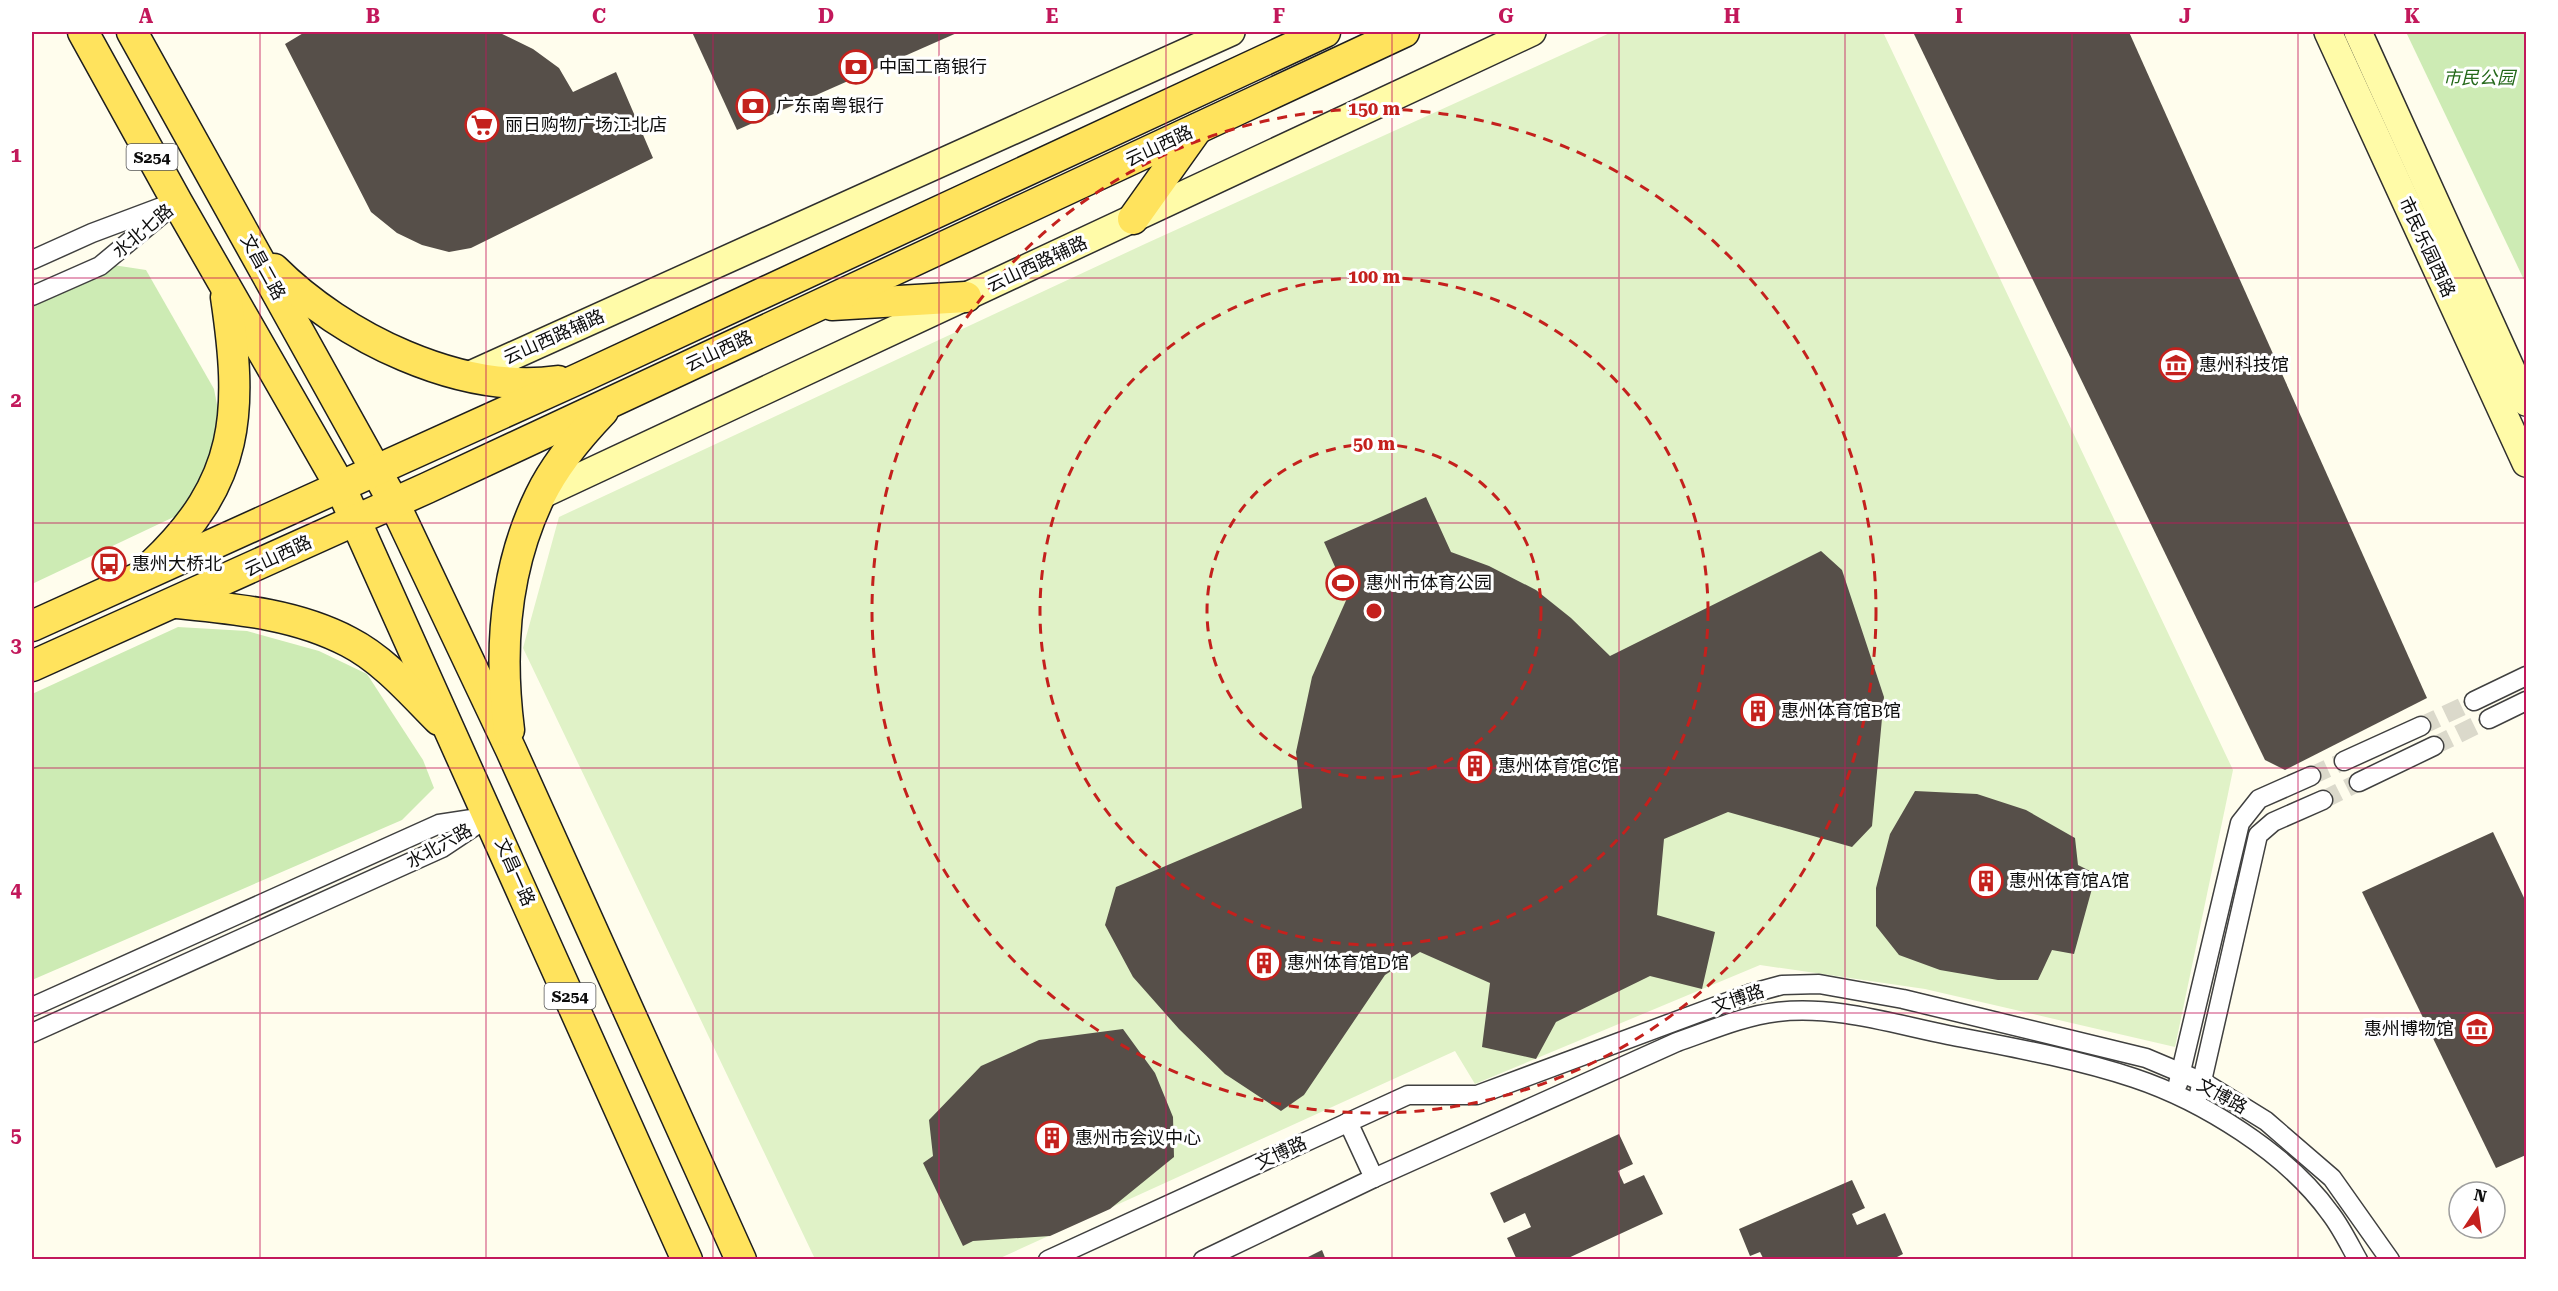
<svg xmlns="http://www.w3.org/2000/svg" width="2558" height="1291" viewBox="0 0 2558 1291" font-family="'Roboto Serif','Noto Sans SC',serif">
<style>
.green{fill:#cdebb4}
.pitch{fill:#e0f2c7}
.building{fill:#564f49}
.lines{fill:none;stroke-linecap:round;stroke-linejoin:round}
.street-tunnel{stroke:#dbd9cb;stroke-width:18;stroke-dasharray:18 9;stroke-linecap:butt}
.street-casing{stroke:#404040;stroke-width:21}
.secondary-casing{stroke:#2f2f2f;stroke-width:30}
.primary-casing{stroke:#1e1e1e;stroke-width:33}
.street{stroke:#fff;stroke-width:18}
.secondary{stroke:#fffba8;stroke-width:27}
.primary{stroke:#ffe35d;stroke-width:30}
.grid{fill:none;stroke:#c2185b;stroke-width:1.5;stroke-opacity:0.55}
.ring{fill:none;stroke:#c4211d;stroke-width:3;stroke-dasharray:10 8}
.labels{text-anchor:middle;stroke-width:6;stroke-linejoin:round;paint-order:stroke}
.shield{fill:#fff;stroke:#565656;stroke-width:1.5}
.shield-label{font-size:16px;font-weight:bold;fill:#0d0d0d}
.poi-label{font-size:18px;fill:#0d0d0d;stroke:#fff;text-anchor:start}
.park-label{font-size:18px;font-style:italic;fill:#24681a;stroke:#fff}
.street-label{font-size:18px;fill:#0d0d0d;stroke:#fff}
.centre{fill:#c4211d;stroke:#fff;stroke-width:3}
.ring-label{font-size:18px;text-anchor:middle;font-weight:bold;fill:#c4211d;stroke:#fff;stroke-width:6;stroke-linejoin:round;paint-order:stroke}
.neatline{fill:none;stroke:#c2185b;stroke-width:2}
.grid-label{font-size:20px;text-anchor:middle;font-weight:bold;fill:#c2185b}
</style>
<rect width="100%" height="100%" fill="#fffded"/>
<g class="green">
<path d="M2406,32H2526V284Z"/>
<path d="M100,263L146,270L214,389L223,436L202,487L178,515L32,584V293Z"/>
<path d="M178,627L247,631L319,651L367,674L423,760L434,788L402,820L32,980V694Z"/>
</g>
<path class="pitch" d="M1612,32H1883L2233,770L2175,1047L1925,989L1760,965L1475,1084L1455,1051L998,1259H815L523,648L559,517L1147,243Z"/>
<g class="building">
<path d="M305,32H498L533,49L559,68L573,92L616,72L653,158L471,248L449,252L422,245L397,233L371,212L285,44Z"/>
<path d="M692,32H959L737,130Z"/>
<path d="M1913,32H2129L2427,698L2285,770L2265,760Z"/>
<path d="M1426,497L1451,552L1489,566L1536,590L1571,618L1610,656L1821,551L1842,570L1884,697L1872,826L1852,847L1728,812L1664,839L1657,915L1715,932L1702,989L1650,976L1556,1022L1536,1059L1482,1047L1490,983L1420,952L1385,975L1304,1095L1281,1111L1225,1074L1179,1029L1133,977L1105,925L1116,887L1302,808L1296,752L1312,677L1348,596L1324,542Z"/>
<path d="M1915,791L1977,794L2026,810L2075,838L2078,865L2096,874L2074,954L2052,950L2038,980H1998L1940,970L1899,955L1876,926V888L1890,834Z"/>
<path d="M2493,832L2526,902V1155L2496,1168L2362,892Z"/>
<path d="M1123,1029L1155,1073L1173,1117L1174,1157L1110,1209L1050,1236L973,1241L963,1246L923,1163L933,1156L929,1120L981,1066L1039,1040Z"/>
<path d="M1619,1134L1633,1164L1618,1171L1624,1184L1644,1175L1663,1214L1564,1260H1517L1507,1238L1531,1227L1525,1213L1504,1223L1490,1193Z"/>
<path d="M1852,1180L1865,1208L1852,1214L1857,1225L1885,1213L1903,1254L1891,1260H1764L1760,1252L1750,1256L1739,1229Z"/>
<path d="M1322,1250L1326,1260H1302Z"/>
</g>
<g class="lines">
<g class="street-tunnel">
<path d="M2421,726L2474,701"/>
<path d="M2434,746L2489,719"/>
<path d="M2311,776L2344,761"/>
<path d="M2323,800L2359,782"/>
</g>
<defs>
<g id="street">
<path d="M32,260L92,233L164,206"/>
<path d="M32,296L100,266L177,202"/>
<path d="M2474,701L2526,676"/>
<path d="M2489,719L2526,701"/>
<path d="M2344,761L2421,726"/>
<path d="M2359,782L2434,746"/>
<path d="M32,1007L439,824L485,817"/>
<path d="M32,1033L442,848L490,816"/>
<path d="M2178,1084L2240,823L2259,799L2311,776"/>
<path d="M2199,1094L2258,835L2273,822L2323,800"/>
<path d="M1348,1122L1374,1178"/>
<path d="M1048,1260L1408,1095H1477L1749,994L1782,985L1819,984L1903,999L2146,1058L2203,1082L2266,1121L2332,1178L2390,1260"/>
<path d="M1203,1260L1374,1178L1677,1042C1709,1031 1743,1016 1777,1012C1834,1005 1893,1024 1948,1035C2010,1047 2073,1058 2134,1078C2203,1101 2287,1153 2330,1213C2341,1227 2349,1244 2358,1260"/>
</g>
<g id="secondary">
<path d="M2328,32L2526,463"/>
<path d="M2358,32L2526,402"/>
<path d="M468,376L1231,32"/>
<path d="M541,495L1532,32"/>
</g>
<g id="primary">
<path d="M83,32L177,202L340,486L687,1260"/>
<path d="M132,32L394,503L511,750L741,1260"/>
<path d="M1133,219L1197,129"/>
<path d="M274,269C342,337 460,395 558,381"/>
<path d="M832,305L966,297"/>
<path d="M152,565C241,481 243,412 226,297"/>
<path d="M177,603C236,609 296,614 349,642C384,660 412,693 439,720"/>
<path d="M32,626L580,378L1325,32"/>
<path d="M32,666L427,488L1404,32"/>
<path d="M509,730C499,651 505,568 540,496C555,465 579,436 603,411"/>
</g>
</defs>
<use href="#street" class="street-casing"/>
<use href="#secondary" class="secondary-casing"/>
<use href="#primary" class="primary-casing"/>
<use href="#street" class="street"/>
<use href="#secondary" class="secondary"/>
<use href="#primary" class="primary"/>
</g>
<path class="grid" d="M260,32V1260M486,32V1260M713,32V1260M939,32V1260M1166,32V1260M1392,32V1260M1619,32V1260M1845,32V1260M2072,32V1260M2298,32V1260M32,278H2526M32,523H2526M32,768H2526M32,1013H2526"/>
<g class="ring">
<circle cx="1374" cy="611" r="167"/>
<circle cx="1374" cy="611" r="334"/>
<circle cx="1374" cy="611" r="502"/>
</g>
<defs>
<symbol id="bank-ring" viewBox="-11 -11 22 22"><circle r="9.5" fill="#fff" stroke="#c4211d" stroke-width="1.5"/><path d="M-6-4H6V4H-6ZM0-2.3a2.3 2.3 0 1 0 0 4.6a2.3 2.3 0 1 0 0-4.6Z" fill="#c4211d"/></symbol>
<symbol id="supermarket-ring" viewBox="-11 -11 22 22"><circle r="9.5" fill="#fff" stroke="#c4211d" stroke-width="1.5"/><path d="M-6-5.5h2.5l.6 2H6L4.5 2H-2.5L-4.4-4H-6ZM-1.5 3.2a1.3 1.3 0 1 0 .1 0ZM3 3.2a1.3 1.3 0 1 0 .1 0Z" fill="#c4211d"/></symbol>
<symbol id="museum-ring" viewBox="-11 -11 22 22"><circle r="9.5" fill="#fff" stroke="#c4211d" stroke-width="1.5"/><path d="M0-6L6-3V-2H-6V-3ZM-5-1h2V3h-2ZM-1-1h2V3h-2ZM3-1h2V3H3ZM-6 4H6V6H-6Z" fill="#c4211d"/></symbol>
<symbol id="bus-ring" viewBox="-11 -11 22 22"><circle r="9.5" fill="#fff" stroke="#c4211d" stroke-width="1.5"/><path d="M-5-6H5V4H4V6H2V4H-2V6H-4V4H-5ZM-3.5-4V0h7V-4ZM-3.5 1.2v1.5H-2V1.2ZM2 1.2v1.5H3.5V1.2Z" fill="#c4211d"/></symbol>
<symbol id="stadium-ring" viewBox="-11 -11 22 22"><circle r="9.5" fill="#fff" stroke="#c4211d" stroke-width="1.5"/><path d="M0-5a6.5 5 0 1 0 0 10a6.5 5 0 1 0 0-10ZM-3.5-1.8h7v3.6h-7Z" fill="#c4211d"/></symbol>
<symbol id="building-ring" viewBox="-11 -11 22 22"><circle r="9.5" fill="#fff" stroke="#c4211d" stroke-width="1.5"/><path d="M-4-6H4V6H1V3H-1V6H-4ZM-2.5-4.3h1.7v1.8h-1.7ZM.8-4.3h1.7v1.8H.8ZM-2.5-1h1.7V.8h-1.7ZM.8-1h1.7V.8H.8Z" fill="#c4211d"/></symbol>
</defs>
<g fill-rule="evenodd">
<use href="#bank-ring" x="837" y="48" width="38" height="38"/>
<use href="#bank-ring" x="734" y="87" width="38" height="38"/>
<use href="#supermarket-ring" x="463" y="106" width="38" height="38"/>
<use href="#museum-ring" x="2157" y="346" width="38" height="38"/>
<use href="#bus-ring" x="90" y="545" width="38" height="38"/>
<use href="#stadium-ring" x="1324" y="564" width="38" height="38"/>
<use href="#building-ring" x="1739" y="692" width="38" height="38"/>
<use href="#building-ring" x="1456" y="747" width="38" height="38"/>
<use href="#building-ring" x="1967" y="862" width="38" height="38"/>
<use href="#building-ring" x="1245" y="944" width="38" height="38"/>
<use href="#museum-ring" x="2458" y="1010" width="38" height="38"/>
<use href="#building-ring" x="1033" y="1119" width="38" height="38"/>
</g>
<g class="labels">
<g class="shield">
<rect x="126.5" y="144" width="51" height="26" rx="4.5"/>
<rect x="544.5" y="983" width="51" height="26" rx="4.5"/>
</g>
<g class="shield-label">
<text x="152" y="163">S254</text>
<text x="570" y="1002">S254</text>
</g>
<g class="poi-label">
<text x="879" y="73">中国工商银行</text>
<text x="776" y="112">广东南粤银行</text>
<text x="505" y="131">丽日购物广场江北店</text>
<text x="2199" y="371">惠州科技馆</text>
<text x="132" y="570">惠州大桥北</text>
<text x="1366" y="589">惠州市体育公园</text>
<text x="1781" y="717">惠州体育馆B馆</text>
<text x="1498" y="772">惠州体育馆C馆</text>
<text x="2009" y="887">惠州体育馆A馆</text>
<text x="1287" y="969">惠州体育馆D馆</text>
<text x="2454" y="1035" text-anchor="end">惠州博物馆</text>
<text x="1075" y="1144">惠州市会议中心</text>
</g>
<g class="park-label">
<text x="2479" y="84">市民公园</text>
</g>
<g class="street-label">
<text transform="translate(1159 146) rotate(-25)" y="6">云山西路</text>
<text transform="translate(143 231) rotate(-40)" y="6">水北七路</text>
<text transform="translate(2427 247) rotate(65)" y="6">市民乐园西路</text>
<text transform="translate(1037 264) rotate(-25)" y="6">云山西路辅路</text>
<text transform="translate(263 267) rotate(61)" y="6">文昌二路</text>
<text transform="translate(554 337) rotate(-24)" y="6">云山西路辅路</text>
<text transform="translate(719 351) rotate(-25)" y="6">云山西路</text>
<text transform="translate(278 556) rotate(-25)" y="6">云山西路</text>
<text transform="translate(439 846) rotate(-29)" y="6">水北六路</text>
<text transform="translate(515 872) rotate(66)" y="6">文昌一路</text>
<text transform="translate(1738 999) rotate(-19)" y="6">文博路</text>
<text transform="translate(2222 1096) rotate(29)" y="6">文博路</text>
<text transform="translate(1281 1153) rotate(-25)" y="6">文博路</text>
</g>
</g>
<circle cx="1374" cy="611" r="9" class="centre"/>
<g class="ring-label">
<text x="1374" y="115">150 m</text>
<text x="1374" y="283">100 m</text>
<text x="1374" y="450">50 m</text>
</g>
<rect width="2558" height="1291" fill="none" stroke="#ffffff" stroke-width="66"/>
<g transform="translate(2477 1210) rotate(13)"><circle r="28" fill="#ffffff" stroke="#9e9e9e" stroke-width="1.5"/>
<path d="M0-4.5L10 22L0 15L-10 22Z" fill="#c4211d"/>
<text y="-9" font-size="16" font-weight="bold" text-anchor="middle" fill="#0d0d0d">N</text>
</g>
<rect x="33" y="33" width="2492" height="1225" class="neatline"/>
<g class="grid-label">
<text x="146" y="23">A</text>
<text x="373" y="23">B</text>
<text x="599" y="23">C</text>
<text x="826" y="23">D</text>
<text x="1052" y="23">E</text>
<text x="1279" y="23">F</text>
<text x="1506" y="23">G</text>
<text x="1732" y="23">H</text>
<text x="1959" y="23">I</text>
<text x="2185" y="23">J</text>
<text x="2412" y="23">K</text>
<text x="16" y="162">1</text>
<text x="16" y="407">2</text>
<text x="16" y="652">3</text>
<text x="16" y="897">4</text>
<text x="16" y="1142">5</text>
</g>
</svg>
